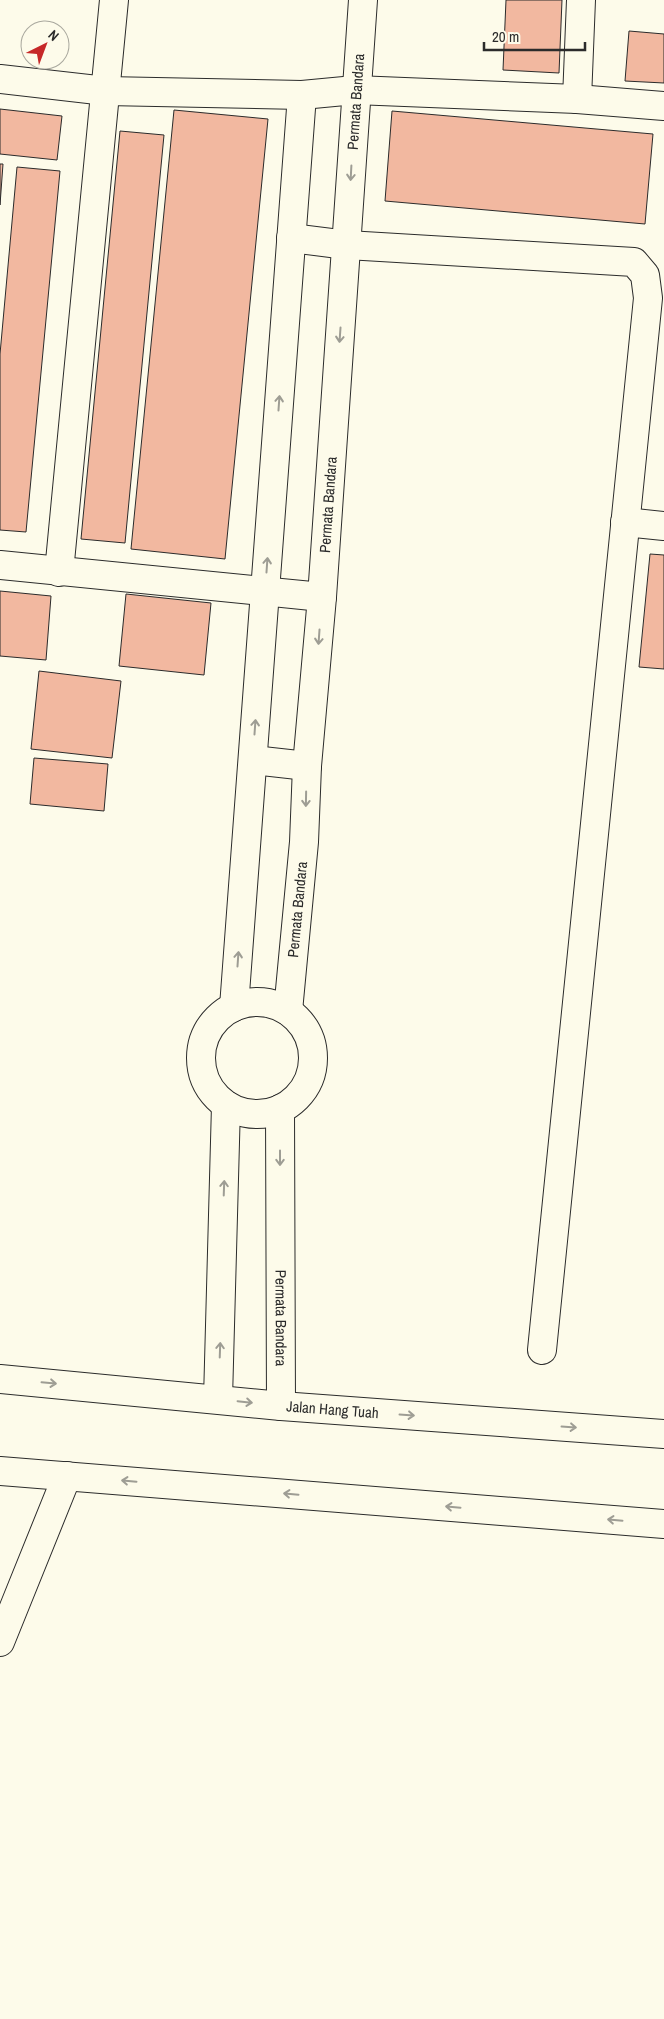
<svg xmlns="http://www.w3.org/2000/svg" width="664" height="2019" viewBox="0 0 664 2019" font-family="'Archivo Narrow',sans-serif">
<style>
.building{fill:#f2b8a0;stroke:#2b2b2b}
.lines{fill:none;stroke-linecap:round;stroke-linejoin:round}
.minor-casing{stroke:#2b2b2b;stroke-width:30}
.highway-casing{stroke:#2b2b2b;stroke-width:30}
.minor{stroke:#fdfbea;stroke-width:28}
.highway{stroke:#fdfbea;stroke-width:28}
.oneway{stroke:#9e9d94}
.labels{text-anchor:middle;stroke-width:4;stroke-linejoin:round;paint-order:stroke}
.street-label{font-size:15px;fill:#2b2b2b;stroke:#fdfbea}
</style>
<rect width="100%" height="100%" fill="#fdfbea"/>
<g class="building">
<path d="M506,0H562L559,73L503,70Z"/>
<path d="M629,31L664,34V83L625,81Z"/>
<path d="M0,109L62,116L57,160L0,154Z"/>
<path d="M174,110L268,119L225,559L131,549Z"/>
<path d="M392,111L653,134L645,224L385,201Z"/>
<path d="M120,131L164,135L125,543L81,539Z"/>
<path d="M0,164H3L0,205Z"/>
<path d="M17,167L60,171L26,532L0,530V354Z"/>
<path d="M650,554L664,555V669L639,667Z"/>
<path d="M0,591L51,596L46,660L0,656Z"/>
<path d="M126,594L211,603L204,675L119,666Z"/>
<path d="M39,671L121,681L112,758L31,749Z"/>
<path d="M34,758L108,764L104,811L30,804Z"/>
</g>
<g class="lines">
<defs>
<g id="minor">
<path d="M0,79L106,91L302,95L355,90L577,99L664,106"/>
<path d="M577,99L581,0"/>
<path d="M291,238L347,245L634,262L645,275L648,298L542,1350"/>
<path d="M625,522L664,526"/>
<path d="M0,565L322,597"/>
<path d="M59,572L114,0"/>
<path d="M253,760L307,766"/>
<circle cx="257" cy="1058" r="56"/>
<path d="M234,1007L302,95"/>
<path id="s1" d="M288,1011L304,842L307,766L322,597L363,0"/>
<path id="s2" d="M280,1109L281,1406"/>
<path d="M218,1399L226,1105"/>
<path d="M0,1642L67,1476"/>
</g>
<g id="highway">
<path id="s3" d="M0,1379L281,1406L664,1434"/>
<path d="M0,1471L664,1524"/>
</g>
</defs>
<use href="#minor" class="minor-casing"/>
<use href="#highway" class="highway-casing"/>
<use href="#minor" class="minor"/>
<use href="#highway" class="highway"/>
</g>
<defs><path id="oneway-shaft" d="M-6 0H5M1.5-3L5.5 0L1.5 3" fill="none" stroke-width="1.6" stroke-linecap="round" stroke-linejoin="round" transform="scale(1.25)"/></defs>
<g class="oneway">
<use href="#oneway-shaft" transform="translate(351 173) rotate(93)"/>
<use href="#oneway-shaft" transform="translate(340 335) rotate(94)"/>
<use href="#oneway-shaft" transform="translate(279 403) rotate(-86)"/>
<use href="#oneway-shaft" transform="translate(267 565) rotate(-86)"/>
<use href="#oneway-shaft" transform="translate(319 637) rotate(94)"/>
<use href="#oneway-shaft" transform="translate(255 727) rotate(-86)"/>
<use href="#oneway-shaft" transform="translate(306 799) rotate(91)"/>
<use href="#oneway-shaft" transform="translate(238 959) rotate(-86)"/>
<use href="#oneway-shaft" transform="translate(280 1158) rotate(90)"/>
<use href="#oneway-shaft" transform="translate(224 1188) rotate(-88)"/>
<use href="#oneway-shaft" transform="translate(220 1350) rotate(-88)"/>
<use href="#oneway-shaft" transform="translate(49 1383) rotate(5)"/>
<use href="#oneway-shaft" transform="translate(245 1402) rotate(6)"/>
<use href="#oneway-shaft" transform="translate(407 1415) rotate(4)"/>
<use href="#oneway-shaft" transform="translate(569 1427) rotate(4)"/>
<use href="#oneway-shaft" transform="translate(129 1481) rotate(-175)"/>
<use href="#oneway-shaft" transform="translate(291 1494) rotate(-175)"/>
<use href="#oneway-shaft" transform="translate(453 1507) rotate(-175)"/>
<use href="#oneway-shaft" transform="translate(615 1520) rotate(-175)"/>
</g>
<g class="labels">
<g class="street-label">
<text dy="5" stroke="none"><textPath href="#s1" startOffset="912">Permata Bandara</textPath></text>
<text dy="5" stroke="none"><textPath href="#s1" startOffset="508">Permata Bandara</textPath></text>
<text dy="5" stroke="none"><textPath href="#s1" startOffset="102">Permata Bandara</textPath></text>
<text dy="5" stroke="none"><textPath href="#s2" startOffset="209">Permata Bandara</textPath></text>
<text dy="5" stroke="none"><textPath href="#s3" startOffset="334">Jalan Hang Tuah</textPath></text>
</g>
</g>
<g transform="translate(45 45) rotate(42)"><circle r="24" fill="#fdfbea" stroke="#a9a89e"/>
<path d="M0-4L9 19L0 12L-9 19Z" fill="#c62828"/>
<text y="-8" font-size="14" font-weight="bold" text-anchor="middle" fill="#2b2b2b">N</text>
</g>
<path d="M484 42v8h101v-8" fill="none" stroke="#2b2b2b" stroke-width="2.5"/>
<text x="492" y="42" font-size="15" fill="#2b2b2b" stroke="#fdfbea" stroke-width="4" paint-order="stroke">20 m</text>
</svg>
